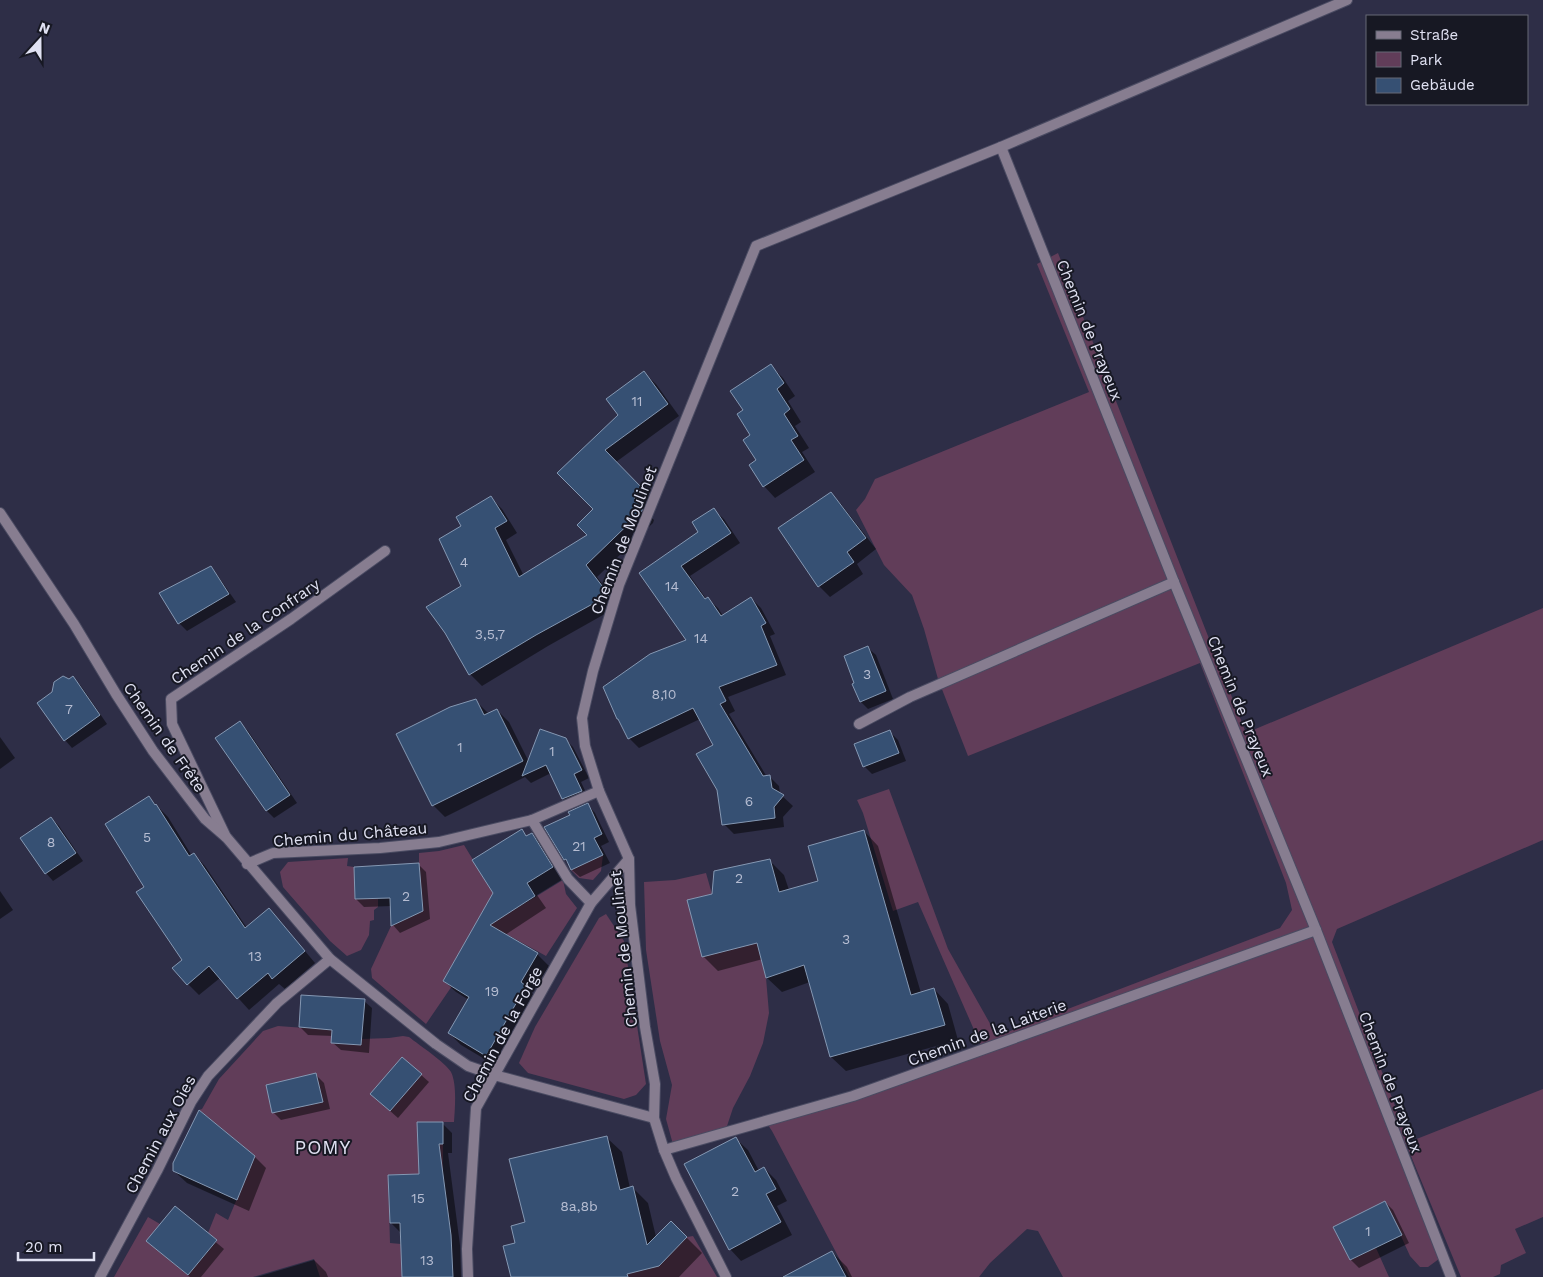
<svg xmlns="http://www.w3.org/2000/svg" width="1543" height="1277" viewBox="0 0 1543 1277" font-family="'Work Sans',sans-serif">
<style>
.green{fill:#613d59}
.shadow{fill:#0007}
.building{fill:#365073;stroke:#8598b3}
.lines{fill:none;stroke-linecap:round;stroke-linejoin:round}
.service-casing{stroke:#4a4b62;stroke-width:12}
.minor-casing{stroke:#4a4b62;stroke-width:12}
.service{stroke:#877d90;stroke-width:10}
.minor{stroke:#877d90;stroke-width:10}
.labels{text-anchor:middle;stroke-width:4;stroke-linejoin:round;paint-order:stroke}
.number-label{font-size:14px;fill:#b6bdd2}
.street-label{font-size:16px;fill:#e0e1f2;stroke:#171823}
.quarter-label{font-size:19px;letter-spacing:1px;fill:#e0e1f2;stroke:#171823}
</style>
<rect width="100%" height="100%" fill="#2e2e47"/>
<g class="green">
<path d="M1058,253L1246,733L1543,608V840L1337,929L1332,942L1409,1142L1543,1089V1217L1515,1229L1526,1253L1501,1265L1500,1274L1493,1277H1461L1406,1144L1398,1146L1443,1256L1428,1267H1420L1410,1256L1385,1201L1334,1227L1350,1260L1376,1248L1389,1277H1063L1038,1231L1027,1229L990,1263L979,1277H849L772,1131L762,1116L853,1095L982,1048L918,902L893,911L863,813L857,800L889,789L948,949L997,1036L1280,928L1292,910L1286,883L1200,663L968,756L938,679L924,629L912,595L884,565L856,510L865,499L875,479L1089,392L1037,264Z"/>
<path d="M464,845L500,904L508,900L514,910L563,880L566,894L577,908L546,956L479,919L443,981L452,986L426,1024L372,978L371,969L391,926L422,911L419,863V853L439,851Z"/>
<path d="M603,855L601,871L593,880L579,878L571,870Z"/>
<path d="M348,858L347,866L354,867L355,899H378V907L374,910V920L370,921L369,935L361,950L347,956L330,941L283,887L280,872L288,862Z"/>
<path d="M706,873L712,894L688,900L757,943L766,978L769,1013L763,1043L750,1076L733,1108L726,1129L674,1148L666,1119L672,1085L660,1041L646,950L644,882L675,880Z"/>
<path d="M606,914L624,941L646,1084L636,1095L624,1099L528,1073L519,1063L535,1027L599,918Z"/>
<path d="M278,1026L332,1030V1043L361,1045L362,1039L389,1038L403,1036L409,1037C419,1045 445,1062 451,1072C457,1084 455,1108 454,1122H418V1145L443,1144V1173L388,1175L390,1243L401,1244L402,1277H320L314,1259L253,1277H114L148,1217L160,1224L147,1241L188,1275L217,1241L208,1233L216,1213L228,1220L255,1156L199,1110L202,1109L219,1079L263,1031Z"/>
<path d="M693,1236L717,1277H628L627,1274L653,1268L670,1254L687,1237Z"/>
</g>
<g class="shadow">
<path d="M771,366L783,378L795,396L788,401L801,422L795,426L809,448L802,452L815,472L775,498L764,486L745,411Z"/>
<path d="M644,373L656,384L679,416L616,462L653,501L644,510L654,520L653,523L597,577L619,606L548,646L482,686L470,674L462,586V527L491,498L502,509L517,533L506,540L524,576L589,536L595,509L559,473L619,415Z"/>
<path d="M830,493L841,504L876,549L857,564L863,574L830,597L819,586Z"/>
<path d="M714,510L724,519L740,543L690,576L707,600L708,599L718,608L723,616L751,598L761,608L775,634L770,636L786,675L728,697L735,711L729,714L767,777L769,776L779,786L780,794L793,806L783,817L784,827L734,834L724,824L715,745L700,719L639,748L629,738L688,641L641,574L700,532Z"/>
<path d="M210,568L218,576L236,602L187,631L179,623Z"/>
<path d="M868,648L876,655L893,699L868,709L861,702Z"/>
<path d="M73,678L81,686L107,724L72,748L65,740L53,693Z"/>
<path d="M476,701L489,714L497,710L509,722L529,762L565,739L573,747L589,778L581,782L589,799L571,806L564,799L551,773L531,783L525,777L445,817L433,805Z"/>
<path d="M240,723L248,731L297,803L274,818L266,810Z"/>
<path d="M890,732L898,740L906,761L872,774L864,766Z"/>
<path d="M0,737L15,758L0,769Z"/>
<path d="M149,798L168,817L192,856L194,854L205,866L247,928L280,921L315,963L285,989L279,984L249,1010L220,978L199,995L188,984L183,960L145,887Z"/>
<path d="M588,805L595,813L609,842L601,846L610,863L580,877L572,870L565,859L572,816Z"/>
<path d="M51,818L59,826L83,861L53,881L46,873Z"/>
<path d="M522,831L528,837L532,835L544,846L563,879L537,895L546,908L505,935L537,954L549,966L532,993L537,998L498,1067L461,1045L449,1033L469,1000L456,992L444,981L495,893Z"/>
<path d="M864,831L878,846L921,993L934,989L948,1004L958,1040L846,1071L831,1057L810,982L782,992L767,978L763,959L718,971L703,956L713,895L769,860L784,875L789,890L819,881Z"/>
<path d="M418,864L426,872L430,919L400,933L393,925L392,906L364,907L356,899Z"/>
<path d="M0,891L13,910L0,919Z"/>
<path d="M364,1001L372,1008L369,1053L341,1050L333,1043V1036L308,1035L300,1027Z"/>
<path d="M402,1058L429,1082L398,1118L379,1101Z"/>
<path d="M316,1075L324,1083L330,1109L281,1120L273,1112Z"/>
<path d="M442,1123L452,1133V1153H448L460,1245L461,1277H403L400,1232L391,1223L420,1175Z"/>
<path d="M606,1137L622,1152L630,1188H633L648,1203L656,1237H686L702,1253L679,1277H512L517,1244L526,1223Z"/>
<path d="M736,1139L748,1150L759,1171L764,1168L776,1180L787,1201L777,1206L792,1235L741,1261L730,1249Z"/>
<path d="M254,1156L266,1168L249,1211L187,1183L174,1171Z"/>
<path d="M1385,1202L1393,1210L1409,1243L1359,1268L1351,1260L1335,1227Z"/>
<path d="M175,1208L224,1249L201,1277H190L156,1248Z"/>
<path d="M832,1252L847,1267L852,1277H786Z"/>
<path d="M314,1260L326,1272L328,1277H257Z"/>
</g>
<g class="building">
<path d="M771,364L784,383L777,389L790,409L784,414L798,436L791,440L804,460L763,487L749,465L756,460L743,440L750,435L737,414L743,410L730,391Z"/>
<path d="M644,371L668,404L605,450L643,489L634,498L643,507L642,511L586,565L609,595L536,635L469,675L445,633L426,607L461,586L439,539L461,526L456,517L491,496L507,521L495,528L519,577L587,535L577,525L593,509L557,473L618,415L606,399Z"/>
<path d="M831,492L866,538L847,552L854,562L818,587L778,528Z"/>
<path d="M714,508L731,533L681,566L705,599L708,597L721,616L751,597L766,623L761,626L777,665L719,687L726,701L720,704L763,776L770,775L772,788L784,795L774,807L775,818L722,825L717,790L696,754L713,745L693,708L628,739L618,719H617L603,687L650,654L686,640L639,573L698,532L692,522Z"/>
<path d="M211,566L229,594L178,624L159,593Z"/>
<path d="M868,646L886,691L860,702L852,684L854,683L844,656Z"/>
<path d="M63,676L69,679L73,676L100,715L64,741L37,703L52,692L54,682Z"/>
<path d="M476,699L484,715L497,709L523,761L432,806L396,734L450,707Z"/>
<path d="M240,721L290,795L266,811L215,738Z"/>
<path d="M540,729L566,738L582,770L574,774L582,791L562,799L546,765L522,776Z"/>
<path d="M890,730L899,753L863,767L854,744Z"/>
<path d="M149,796L155,805L156,804L189,856L194,853L245,928L269,908L305,951L272,979L268,973L237,999L209,966L187,985L172,968L182,960L136,892L144,887L105,824Z"/>
<path d="M588,803L602,834L594,838L603,855L571,870L566,859L564,860L544,827L570,815L568,812Z"/>
<path d="M51,817L76,853L45,874L20,838Z"/>
<path d="M522,829L526,836L532,833L553,867L527,883L535,896L490,925L538,953L521,982L526,986L486,1056L448,1033L469,997L443,981L493,893L472,860Z"/>
<path d="M864,830L911,995L934,988L945,1025L830,1057L804,965L766,978L757,943L702,957L687,900L712,894L714,871L770,859L779,892L818,881L808,846Z"/>
<path d="M419,863L423,911L391,926L390,898L355,899L354,867Z"/>
<path d="M301,995L365,999L361,1045L331,1043L332,1030L299,1027Z"/>
<path d="M402,1057L422,1074L390,1111L370,1094Z"/>
<path d="M316,1073L323,1102L272,1113L266,1085Z"/>
<path d="M199,1110L255,1156L237,1200L173,1171V1163Z"/>
<path d="M417,1122H443V1144H439L451,1235L453,1277H402L400,1223H390L388,1175L419,1174Z"/>
<path d="M607,1136L620,1190L633,1186L647,1245L671,1221L687,1237L659,1266L627,1274L628,1277H511L503,1246L515,1243L511,1226L525,1222L509,1159Z"/>
<path d="M736,1137L755,1172L764,1167L776,1189L766,1194L781,1222L729,1250L684,1164Z"/>
<path d="M1385,1201L1402,1235L1350,1260L1333,1227Z"/>
<path d="M175,1206L217,1240L188,1275L146,1241Z"/>
<path d="M832,1251L846,1277H783Z"/>
</g>
<g class="lines">
<defs>
<g id="service">
<path d="M859,724L910,697L1174,582"/>
<path d="M532,820L568,879L591,903"/>
<path d="M226,837L172,724L171,699L291,619L385,551"/>
</g>
<g id="minor">
<path d="M1001,147L1174,582L1316,930L1451,1277"/>
<path d="M0,513L74,624L116,694L153,751L205,819L227,838L330,959L436,1044L468,1066L494,1075L654,1118"/>
<path d="M247,864L273,853L380,848L439,842L532,820L599,791"/>
<path d="M664,1150L853,1096L1316,930"/>
<path d="M100,1277L157,1171L191,1102L208,1076L277,1003L330,959"/>
<path d="M468,1277L467,1249L476,1108L591,903L629,859"/>
<path d="M726,1277L676,1178L664,1150L654,1118L655,1084L645,1027L630,905L629,859L599,791L585,746L582,718L593,671L619,585L756,246L1001,147L1347,0"/>
</g>
</defs>
<use href="#service" class="service-casing"/>
<use href="#minor" class="minor-casing"/>
<use href="#service" class="service"/>
<use href="#minor" class="minor"/>
</g>
<g class="labels">
<g class="number-label">
<text x="637" y="406">11</text>
<text x="464" y="567">4</text>
<text x="672" y="591">14</text>
<text x="490" y="639">3,5,7</text>
<text x="701" y="643">14</text>
<text x="867" y="679">3</text>
<text x="664" y="699">8,10</text>
<text x="69" y="714">7</text>
<text x="460" y="752">1</text>
<text x="552" y="756">1</text>
<text x="749" y="806">6</text>
<text x="147" y="842">5</text>
<text x="51" y="847">8</text>
<text x="579" y="851">21</text>
<text x="739" y="883">2</text>
<text x="406" y="901">2</text>
<text x="846" y="944">3</text>
<text x="255" y="961">13</text>
<text x="492" y="996">19</text>
<text x="735" y="1196">2</text>
<text x="418" y="1203">15</text>
<text x="579" y="1211">8a,8b</text>
<text x="1368" y="1236">1</text>
<text x="427" y="1265">13</text>
</g>
<g class="street-label">
<text transform="translate(1090 330) rotate(68)" y="6">Chemin de Prayeux</text>
<text transform="translate(623 540) rotate(-69)" y="6">Chemin de Moulinet</text>
<text transform="translate(245 631) rotate(-34)" y="6">Chemin de la Confrary</text>
<text transform="translate(1241 706) rotate(68)" y="6">Chemin de Prayeux</text>
<text transform="translate(165 737) rotate(55)" y="6">Chemin de Frête</text>
<text transform="translate(350 834) rotate(-5)" y="6">Chemin du Château</text>
<text transform="translate(623 949) rotate(-96)" y="6">Chemin de Moulinet</text>
<text transform="translate(987 1032) rotate(-20)" y="6">Chemin de la Laiterie</text>
<text transform="translate(502 1034) rotate(-62)" y="6">Chemin de la Forge</text>
<text transform="translate(1391 1082) rotate(69)" y="6">Chemin de Prayeux</text>
<text transform="translate(160 1134) rotate(-62)" y="6">Chemin aux Oies</text>
</g>
<g class="quarter-label">
<text x="323" y="1154">POMY</text>
</g>
</g>
<rect x="1366" y="15" width="162" height="90" fill="#171823" stroke="#676876"/>
<rect x="1376" y="31" width="25" height="8" fill="#877d90" stroke="#676876"/>
<text x="1410" y="40" font-size="15" fill="#e0e1f2">Straße</text>
<rect x="1376" y="52" width="25" height="15" fill="#613d59" stroke="#676876"/>
<text x="1410" y="65" font-size="15" fill="#e0e1f2">Park</text>
<rect x="1376" y="78" width="25" height="15" fill="#365073" stroke="#676876"/>
<text x="1410" y="90" font-size="15" fill="#e0e1f2">Gebäude</text>
<g transform="translate(40 40) rotate(21)" stroke="#171823" stroke-width="4" paint-order="stroke">
<path d="M0-4L9 19L0 12L-9 19Z" fill="#e0e1f2"/>
<text y="-8" font-size="14" font-weight="bold" text-anchor="middle" fill="#e0e1f2">N</text>
</g>
<path d="M18 1252v8h76v-8" fill="none" stroke="#e0e1f2" stroke-width="2.5"/>
<text x="25" y="1252" font-size="15" fill="#e0e1f2" stroke="#171823" stroke-width="4" paint-order="stroke">20 m</text>
</svg>
